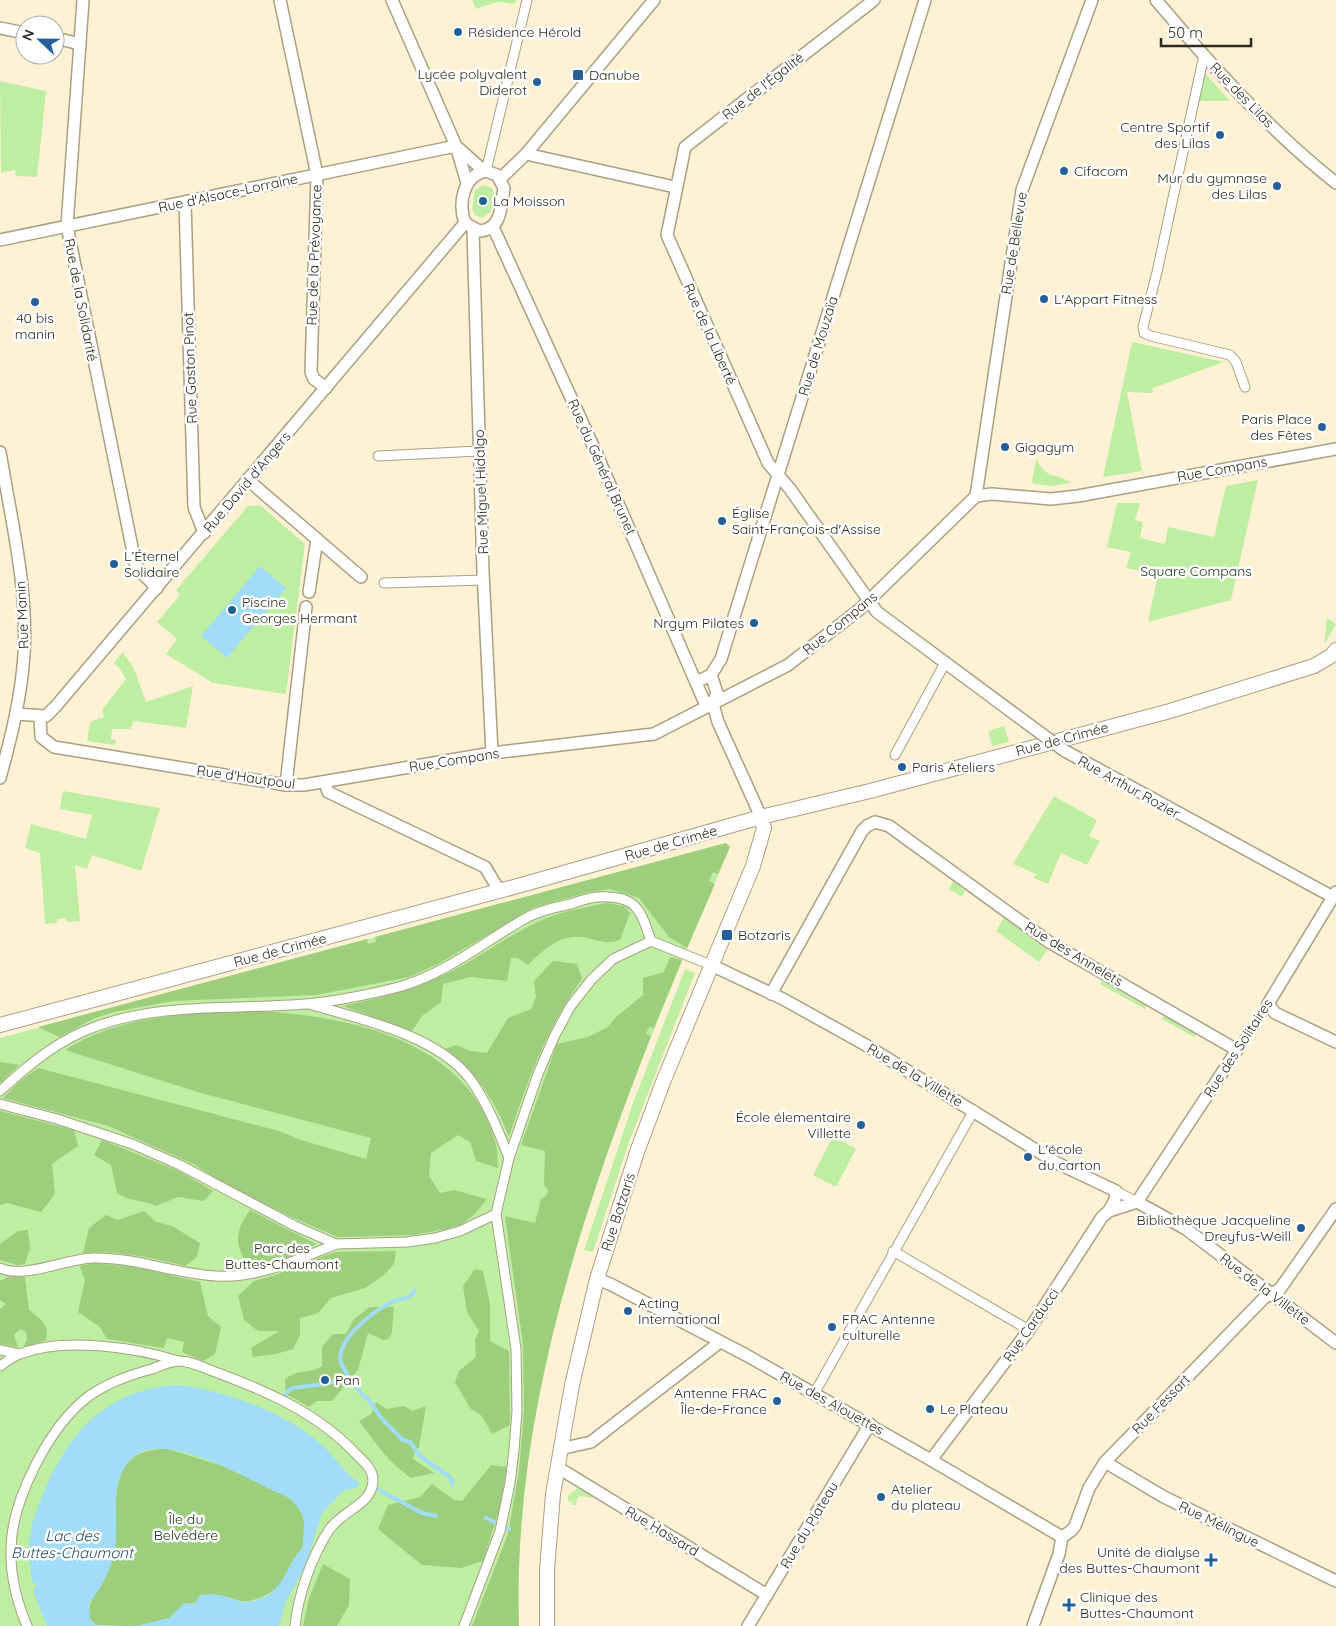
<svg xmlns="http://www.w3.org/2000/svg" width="1336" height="1626" viewBox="0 0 1336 1626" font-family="Quicksand,sans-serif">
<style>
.green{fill:#beeea1}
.forest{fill:#9cce7c}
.water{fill:#a1dcf9}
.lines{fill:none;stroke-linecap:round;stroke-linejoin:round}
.stream{stroke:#a1dcf9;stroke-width:4}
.pedestrian-casing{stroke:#ab9f83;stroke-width:11}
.minor-casing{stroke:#ab9f83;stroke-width:14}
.tertiary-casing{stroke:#ab9f83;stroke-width:16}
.pedestrian{stroke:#fff;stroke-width:9}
.minor{stroke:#fff;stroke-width:11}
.tertiary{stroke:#fff;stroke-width:14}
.minor-bridge-casing{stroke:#ab9f83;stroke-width:14;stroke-linecap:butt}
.minor-bridge{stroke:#fff;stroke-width:11}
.poi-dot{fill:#255f96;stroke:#fff;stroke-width:2}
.labels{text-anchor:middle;stroke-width:5;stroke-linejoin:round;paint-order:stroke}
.poi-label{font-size:14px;fill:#2e291e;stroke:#fff;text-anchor:start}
.street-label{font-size:14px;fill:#2e291e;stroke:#fff}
.park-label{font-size:14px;fill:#213413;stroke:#fff}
.water-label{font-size:15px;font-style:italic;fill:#235065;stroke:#fff}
</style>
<rect width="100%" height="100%" fill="#fef1d4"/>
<g class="green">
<path d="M472,0H516L515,4L497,2L476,9Z"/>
<path d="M1204,72L1230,101H1197Z"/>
<path d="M0,81L46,91L37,177L16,176L15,170L1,173Z"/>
<path d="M483,185L492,188L494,194L491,212L482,218L475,215L472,208L475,190Z"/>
<path d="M1132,342L1224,362L1153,388V393L1127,392L1142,471L1103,477Z"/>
<path d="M1036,459C1050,483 1053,470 1071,483L1052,486L1034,484L1032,481Z"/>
<path d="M1258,480L1231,600L1148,622L1158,575L1126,568L1131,552L1107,547L1117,503H1140L1135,520L1143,522L1140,538L1165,544L1168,527L1214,537L1226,486Z"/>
<path d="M260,505L305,544L286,694L213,683L166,654L177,639L157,622L180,595L176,590L248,506Z"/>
<path d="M1327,618L1336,624L1324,645Z"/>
<path d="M123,652L134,669L146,702L193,686L186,728L134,721L130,729H112L111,739L116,740L115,745L87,741L90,722L104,717L102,710L126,679L120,669L114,663Z"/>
<path d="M1004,726L1009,742L992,746L988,731Z"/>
<path d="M63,791L160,808L141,871L92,855L87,869L75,865L80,921L68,922L65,918L58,919L56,923L45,924L40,853L25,848L31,824L86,839L92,815L60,809Z"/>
<path d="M1054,796L1097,820L1089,836L1100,841L1087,865L1061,853L1048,884L1034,878L1036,874L1013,864Z"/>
<path d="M726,843L730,847C627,1093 511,1352 519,1626H0V1038Z"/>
<path d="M953,881L965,891L962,897L949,889Z"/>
<path d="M1004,918L1047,950L1039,962L996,931Z"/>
<path d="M685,969L695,973L629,1142L593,1252L584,1250L633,1103Z"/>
<path d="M1102,981L1146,1006L1145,1009L1100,984Z"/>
<path d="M1164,1016L1196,1034L1194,1037L1162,1019Z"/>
<path d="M833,1136L856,1149L836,1187L813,1175Z"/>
<path d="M578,1487L595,1498L580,1496L577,1499L576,1505H572L573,1502L568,1501V1496Z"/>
</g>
<g class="forest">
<path d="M726,843L730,847L718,874L713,872L709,881L715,884L687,948L669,937L639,898L610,889L589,892L533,908L438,964L409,977L316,995L173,1001L114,1012L95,1018L59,1037L38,1027L367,939L368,944L376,942L375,937Z"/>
<path d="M606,903L624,906L630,913L620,940C601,947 591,935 574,937C555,938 540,953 528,965L518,958H511L507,981L470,977L443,984L441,1002L422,1016L412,1031L343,1006C383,998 421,987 458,968C486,953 511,934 540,921C561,911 584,908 606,903Z"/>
<path d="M670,957L682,960L654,1028L649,1027L646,1034L651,1036C578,1223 512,1424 519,1626H472L508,1534L519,1471L524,1411L523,1344L505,1216L535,1223L541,1199L546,1196L548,1190L544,1185L545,1151L521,1145L557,1044L588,1037L608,1027L616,1017L643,995V978L664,972Z"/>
<path d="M553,961L577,964L582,979C547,1027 527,1081 509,1137C496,1102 476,1071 445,1049L456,1045L471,1051L487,1053L508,1018L531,1009L536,997L534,981Z"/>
<path d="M228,1010C325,1011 465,1031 495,1141C498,1150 497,1160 498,1168L476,1161L470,1142L458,1135L431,1153L429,1176L440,1193L454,1190L487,1199L475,1214L462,1224L447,1229L413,1235L338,1237L298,1220L235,1190L193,1164L108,1126L3,1098L20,1081L38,1068L279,1131L301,1140L366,1159L371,1138L201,1093L65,1050C114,1019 171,1015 228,1010Z"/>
<path d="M0,1062L19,1065L0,1083Z"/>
<path d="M0,1111L74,1130L78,1146L52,1164L55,1194L41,1212L7,1203L0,1205Z"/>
<path d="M102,1140L181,1172L213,1191L204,1201L178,1197L156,1206C141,1199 129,1202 117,1193L111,1165L94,1155Z"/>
<path d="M250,1210L316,1244C296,1255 273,1267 250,1269C235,1245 233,1234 250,1210Z"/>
<path d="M144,1211L156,1222L172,1226L200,1243L197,1257L185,1266C151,1258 118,1250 83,1253L89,1228L106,1215L118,1220Z"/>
<path d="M28,1230L30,1248L25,1264L17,1265L0,1260V1244L18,1231Z"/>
<path d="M396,1251L394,1264L384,1275L365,1288L331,1298L318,1313L300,1318V1335L293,1349L276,1354L253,1357L251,1348L279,1331H258L244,1320L238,1296L254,1281L272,1276L335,1252Z"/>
<path d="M94,1263L135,1267L200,1282L208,1316L221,1327L215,1354L203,1361L182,1352L184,1342L167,1338L164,1348L107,1339L100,1327L78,1312L85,1281L80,1266Z"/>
<path d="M475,1269L483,1271L490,1304V1341L509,1351L510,1425L492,1434L482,1416L470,1408L455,1382L459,1371L476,1357L475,1340L479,1331L467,1312L463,1286Z"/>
<path d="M8,1277H25L29,1310C40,1318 50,1325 46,1340L23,1348L27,1339L26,1332L20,1329L14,1335L18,1347L0,1344V1309L6,1304L0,1300V1281Z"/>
<path d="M370,1307H394L392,1332L389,1339L383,1340L368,1333L358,1370L332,1401H317L309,1407L286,1394L285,1379C300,1368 308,1375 322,1366V1347L333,1334H346L354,1319Z"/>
<path d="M376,1402L386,1409L404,1406L412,1411L426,1406L419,1447L412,1458L434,1473L411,1478C389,1463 375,1442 359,1421L371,1414Z"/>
<path d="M168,1449L223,1466L288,1497C297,1505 309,1519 305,1532C304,1538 303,1541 303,1547C290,1561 288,1582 270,1593C262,1597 249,1603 241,1601C236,1600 231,1597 226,1597C208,1599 180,1603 170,1618L137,1626L96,1625L90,1619C84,1600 107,1581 112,1561C124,1516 96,1448 168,1449Z"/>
<path d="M491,1465L507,1467L500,1507L483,1561L461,1568L422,1565L378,1529L388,1505L420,1497L432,1484L454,1500L462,1501Z"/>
<path d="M323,1564L350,1579L349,1605L337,1626H303L309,1598Z"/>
</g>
<g class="water">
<path d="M260,566L286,588L227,658L201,636Z"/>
<path d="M176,1385C224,1389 289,1414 325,1448C337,1460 346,1474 360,1484L356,1488L344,1490L322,1513L305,1568L285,1603L279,1626H137L170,1618L184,1603L194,1604L200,1595C208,1594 216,1594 224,1596C231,1597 239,1603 247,1602C285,1597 283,1568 303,1547C302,1529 309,1522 296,1505C289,1495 277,1493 267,1488C239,1473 163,1432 135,1456C106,1480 120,1517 115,1549C112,1570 101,1587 89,1604L90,1619L96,1625L101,1626H47L33,1591L36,1587V1582L32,1583C31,1571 29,1558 29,1545C30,1525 38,1505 46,1487C71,1429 110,1389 176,1385Z"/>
</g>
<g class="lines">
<g class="stream">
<path d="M348,1377L360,1392L367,1398L383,1420L403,1440L410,1442L420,1456L450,1477L453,1485"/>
<path d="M285,1394L292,1388L325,1384L348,1377C347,1371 343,1368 341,1363C335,1339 375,1310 394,1301C404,1297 408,1301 415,1290"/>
<path d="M379,1490L422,1513L436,1516"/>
<path d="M486,1518L509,1529"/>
</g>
<defs>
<g id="pedestrian">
<path d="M1204,55L1157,272L1143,327L1144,333L1151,336L1230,355L1236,362L1245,387"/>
<path d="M486,171L527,0"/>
<path d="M378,456L479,451"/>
<path d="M384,583L484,580"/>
<path d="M895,755L945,663"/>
<path d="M309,1004C360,1019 437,1035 470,1079C487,1102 499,1132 509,1158"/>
<path d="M1237,1050L1268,1004"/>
<path d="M0,1091C25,1068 51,1046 82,1032C152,1001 232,1010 306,1004C332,1002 377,993 402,986C449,972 486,940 528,917C541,910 557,907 571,904C579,901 588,898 597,897C636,895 640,908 651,941"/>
<path d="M0,1104L57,1119L132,1144L180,1165L295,1226L336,1244L407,1242L435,1238L460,1231L496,1214"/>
<path d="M1116,1191L1137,1202"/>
<path d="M893,1251L1029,1330"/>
<path d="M0,1268C25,1279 65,1259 93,1258C135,1257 175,1274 216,1276C257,1279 299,1259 336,1244"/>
<path d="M0,1350L19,1354"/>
<path d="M0,1366C6,1362 13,1356 20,1354C63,1337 135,1347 178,1361"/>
<path d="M814,1394L974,1110"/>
<path d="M27,1626C17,1602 10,1574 11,1548C12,1499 50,1425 89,1396C109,1382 129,1375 152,1369C160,1366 169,1362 177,1361C190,1360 206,1369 218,1373C269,1392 319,1414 357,1455C364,1462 373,1469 373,1480C373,1505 341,1511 329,1530C312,1556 298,1595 295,1626"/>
<path d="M464,1626L500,1531L510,1483L514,1450L517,1411L516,1349L496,1214L509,1158L538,1074L554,1037L570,1007L591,980L613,959L651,941L711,965"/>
</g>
<g id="minor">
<path d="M83,0L67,226L135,562L137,568L157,588"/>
<path d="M280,0L317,175L311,372L314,379L326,388"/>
<path d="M392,0L456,146L484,171"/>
<path d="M874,0L685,147L667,235L768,463L790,489L877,612L1024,721"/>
<path d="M1156,0C1211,65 1269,130 1336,183"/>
<path d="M0,28L25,33"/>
<path d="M55,38L80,44"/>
<path d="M526,154L675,187"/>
<path d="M486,171L497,175L504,188C501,206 502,230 479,231L465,223C458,204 463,175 486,171Z"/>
<path d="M500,179L526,154L654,0"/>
<path d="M185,202L194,507L204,533"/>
<path d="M493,227L594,448L704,701L713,704"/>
<path d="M473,230L483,572L492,753"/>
<path d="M0,240L456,146L467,183"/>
<path d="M0,452C11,519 28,587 24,655C21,698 11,738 0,778"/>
<path d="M248,480L361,577"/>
<path d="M976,496L1022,190L1092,0"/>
<path d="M309,592L317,539"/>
<path d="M711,675L717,693L713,704L718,722L761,817"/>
<path d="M696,682L711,675L721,659L925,0"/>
<path d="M16,714L46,716L56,706L465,223"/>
<path d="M40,717L41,737L54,747L286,785H304L492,753L654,734L788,665L860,609L976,496L992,494L1051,499L1078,496L1336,449"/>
<path d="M1065,751L1333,897"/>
<path d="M325,782L328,792L485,867L499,890"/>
<path d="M286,785L306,607"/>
<path d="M1336,892L1268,1004L1275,1013L1336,1042"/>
<path d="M711,965L783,999L864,1044L1057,1163L1116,1191L1115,1200L1109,1211"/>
<path d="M771,994L862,831L867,826L875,822L889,826L1049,942L1237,1050L1137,1202"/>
<path d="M1137,1202L1186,1229L1336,1343"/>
<path d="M597,1279L610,1284L746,1355L931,1460L1062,1537"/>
<path d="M560,1449L591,1442L720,1342"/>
<path d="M931,1460L1029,1330L1102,1217L1109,1211L1137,1202"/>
<path d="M1105,1462L1164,1497L1336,1581"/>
<path d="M557,1467L767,1595"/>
<path d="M1062,1537L1071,1531L1075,1526L1089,1488L1105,1462L1264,1298L1280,1289L1336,1209"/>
<path d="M748,1626L870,1424"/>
<path d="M1033,1626L1059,1554L1062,1537"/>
</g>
<g id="tertiary">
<path d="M0,1025L514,887L761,817L870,791L1170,711L1314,666L1331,656L1336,650"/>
<path d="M547,1626V1570L553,1494L572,1385L597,1279L637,1152L663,1082L753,866L764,828L761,817"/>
</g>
</defs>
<use href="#pedestrian" class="pedestrian-casing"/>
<use href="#minor" class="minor-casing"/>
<use href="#tertiary" class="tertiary-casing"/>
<use href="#pedestrian" class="pedestrian"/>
<use href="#minor" class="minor"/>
<use href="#tertiary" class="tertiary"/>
<defs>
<path id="minor-bridge" d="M1024,721L1065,751"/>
</defs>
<use href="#minor-bridge" class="minor-bridge-casing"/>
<use href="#minor-bridge" class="minor-bridge"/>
</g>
<g class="poi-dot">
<circle cx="458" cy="32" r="5"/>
<rect x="572" y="69" width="12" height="12" rx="2.5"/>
<circle cx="537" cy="82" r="5"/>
<circle cx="1220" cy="135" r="5"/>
<circle cx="1064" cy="171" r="5"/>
<circle cx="1277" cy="186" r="5"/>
<circle cx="483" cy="201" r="5"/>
<circle cx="1044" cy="299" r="5"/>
<circle cx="35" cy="302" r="5"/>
<circle cx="1322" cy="427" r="5"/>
<circle cx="1005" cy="447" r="5"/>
<circle cx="722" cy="521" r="5"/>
<circle cx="114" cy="564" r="5"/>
<circle cx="232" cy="610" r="5"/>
<circle cx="754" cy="623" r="5"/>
<circle cx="902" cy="767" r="5"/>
<rect x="721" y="929" width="12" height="12" rx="2.5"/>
<circle cx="861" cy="1125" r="5"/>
<circle cx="1028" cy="1157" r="5"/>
<circle cx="1301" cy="1228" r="5"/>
<circle cx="628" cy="1311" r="5"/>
<circle cx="832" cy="1327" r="5"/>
<circle cx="325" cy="1380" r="5"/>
<circle cx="777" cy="1401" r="5"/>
<circle cx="930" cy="1409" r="5"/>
<circle cx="881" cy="1497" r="5"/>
<path d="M1208.5 1552.5h5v5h5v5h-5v5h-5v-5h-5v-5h5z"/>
<path d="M1066.5 1597.5h5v5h5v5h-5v5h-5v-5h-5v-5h5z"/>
</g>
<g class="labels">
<g class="poi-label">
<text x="468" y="37">Résidence Hérold</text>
<text x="527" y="79" text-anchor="end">Lycée polyvalent<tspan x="527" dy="16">Diderot</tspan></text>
<text x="589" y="80">Danube</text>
<text x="1210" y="132" text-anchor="end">Centre Sportif<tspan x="1210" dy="16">des Lilas</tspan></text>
<text x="1074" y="176">Cifacom</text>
<text x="1267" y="183" text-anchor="end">Mur du gymnase<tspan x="1267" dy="16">des Lilas</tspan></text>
<text x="493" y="206">La Moisson</text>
<text x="1054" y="304">L'Appart Fitness</text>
<text x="35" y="323" text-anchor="middle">40 bis<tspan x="35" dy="16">manin</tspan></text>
<text x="1312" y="424" text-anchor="end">Paris Place<tspan x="1312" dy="16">des Fêtes</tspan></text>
<text x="1015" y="452">Gigagym</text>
<text x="732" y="518">Église<tspan x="732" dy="16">Saint-François-d'Assise</tspan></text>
<text x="124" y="561">L’Éternel<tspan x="124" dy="16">Solidaire</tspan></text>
<text x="242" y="607">Piscine<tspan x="242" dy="16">Georges Hermant</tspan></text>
<text x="744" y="628" text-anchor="end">Nrgym Pilates</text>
<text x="912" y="772">Paris Ateliers</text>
<text x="738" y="940">Botzaris</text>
<text x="851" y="1122" text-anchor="end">École élementaire<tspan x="851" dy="16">Villette</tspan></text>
<text x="1038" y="1154">L'école<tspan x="1038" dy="16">du carton</tspan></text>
<text x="1291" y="1225" text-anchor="end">Bibliothèque Jacqueline<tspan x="1291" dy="16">Dreyfus-Weill</tspan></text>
<text x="638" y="1308">Acting<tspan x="638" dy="16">International</tspan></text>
<text x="842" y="1324">FRAC Antenne<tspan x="842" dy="16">culturelle</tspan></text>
<text x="335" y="1385">Pan</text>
<text x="767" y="1398" text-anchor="end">Antenne FRAC<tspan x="767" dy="16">Île-de-France</tspan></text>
<text x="940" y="1414">Le Plateau</text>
<text x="891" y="1494">Atelier<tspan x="891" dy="16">du plateau</tspan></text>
<text x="1200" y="1557" text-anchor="end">Unité de dialyse<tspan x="1200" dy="16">des Buttes-Chaumont</tspan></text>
<text x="1080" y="1602">Clinique des<tspan x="1080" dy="16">Buttes-Chaumont</tspan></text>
</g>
<g class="street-label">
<text transform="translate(763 86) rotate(-38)" y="5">Rue de l'Égalité</text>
<text transform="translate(1242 95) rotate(46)" y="5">Rue des Lilas</text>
<text transform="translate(228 193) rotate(-12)" y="5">Rue d'Alsace-Lorraine</text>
<text transform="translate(1014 243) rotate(-81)" y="5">Rue de Bellevue</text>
<text transform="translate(314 255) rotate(-88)" y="5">Rue de la Prévoyance</text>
<text transform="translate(81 300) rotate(79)" y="5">Rue de la Solidarité</text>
<text transform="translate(710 334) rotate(66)" y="5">Rue de la Liberté</text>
<text transform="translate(818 346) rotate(-73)" y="5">Rue de Mouzaïa</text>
<text transform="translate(190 368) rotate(-92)" y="5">Rue Gaston Pinot</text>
<text transform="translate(602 467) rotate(66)" y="5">Rue du Général Brunet</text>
<text transform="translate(1222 469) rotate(-10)" y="5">Rue Compans</text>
<text transform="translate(247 482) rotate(-50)" y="5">Rue David d'Angers</text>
<text transform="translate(481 492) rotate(-92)" y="5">Rue Miguel Hidalgo</text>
<text transform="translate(22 615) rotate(-93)" y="5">Rue Manin</text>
<text transform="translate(840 623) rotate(-39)" y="5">Rue Compans</text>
<text transform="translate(1062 739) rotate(-15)" y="5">Rue de Crimée</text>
<text transform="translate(454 760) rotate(-9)" y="5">Rue Compans</text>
<text transform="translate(246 777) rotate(8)" y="5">Rue d'Hautpoul</text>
<text transform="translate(1129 787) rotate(29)" y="5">Rue Arthur Rozier</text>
<text transform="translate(671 843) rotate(-16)" y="5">Rue de Crimée</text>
<text transform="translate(280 950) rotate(-15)" y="5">Rue de Crimée</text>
<text transform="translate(1074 954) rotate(31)" y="5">Rue des Annelets</text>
<text transform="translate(1238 1048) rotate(-57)" y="5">Rue des Solitaires</text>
<text transform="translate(915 1075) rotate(31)" y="5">Rue de la Villette</text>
<text transform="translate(618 1212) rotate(-72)" y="5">Rue Botzaris</text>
<text transform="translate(1265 1289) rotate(37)" y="5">Rue de la Villette</text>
<text transform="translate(1031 1325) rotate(-55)" y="5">Rue Carducci</text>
<text transform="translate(832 1403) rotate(29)" y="5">Rue des Alouettes</text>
<text transform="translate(1161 1404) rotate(-46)" y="5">Rue Fessart</text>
<text transform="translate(1219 1524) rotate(26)" y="5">Rue Mélingue</text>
<text transform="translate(809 1525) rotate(-59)" y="5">Rue du Plateau</text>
<text transform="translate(662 1531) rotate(31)" y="5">Rue Hassard</text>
</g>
<g class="park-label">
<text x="1196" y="576">Square Compans</text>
<text x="282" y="1253">Parc des<tspan x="282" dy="16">Buttes-Chaumont</tspan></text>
<text x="186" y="1524">Île du<tspan x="186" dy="16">Belvédère</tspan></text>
</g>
<g class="water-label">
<text x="72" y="1541">Lac des<tspan x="72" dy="17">Buttes-Chaumont</tspan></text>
</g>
</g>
<g transform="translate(40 40) rotate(292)"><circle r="24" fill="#ffffff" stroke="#aba9a5"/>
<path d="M0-4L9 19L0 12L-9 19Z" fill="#255f96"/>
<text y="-8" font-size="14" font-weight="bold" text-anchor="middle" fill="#2e291e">N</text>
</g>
<path d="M1161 38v8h90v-8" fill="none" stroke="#2e291e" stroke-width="2.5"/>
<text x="1168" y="38" font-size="15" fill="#2e291e" stroke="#ffffff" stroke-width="4" paint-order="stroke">50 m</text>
</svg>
